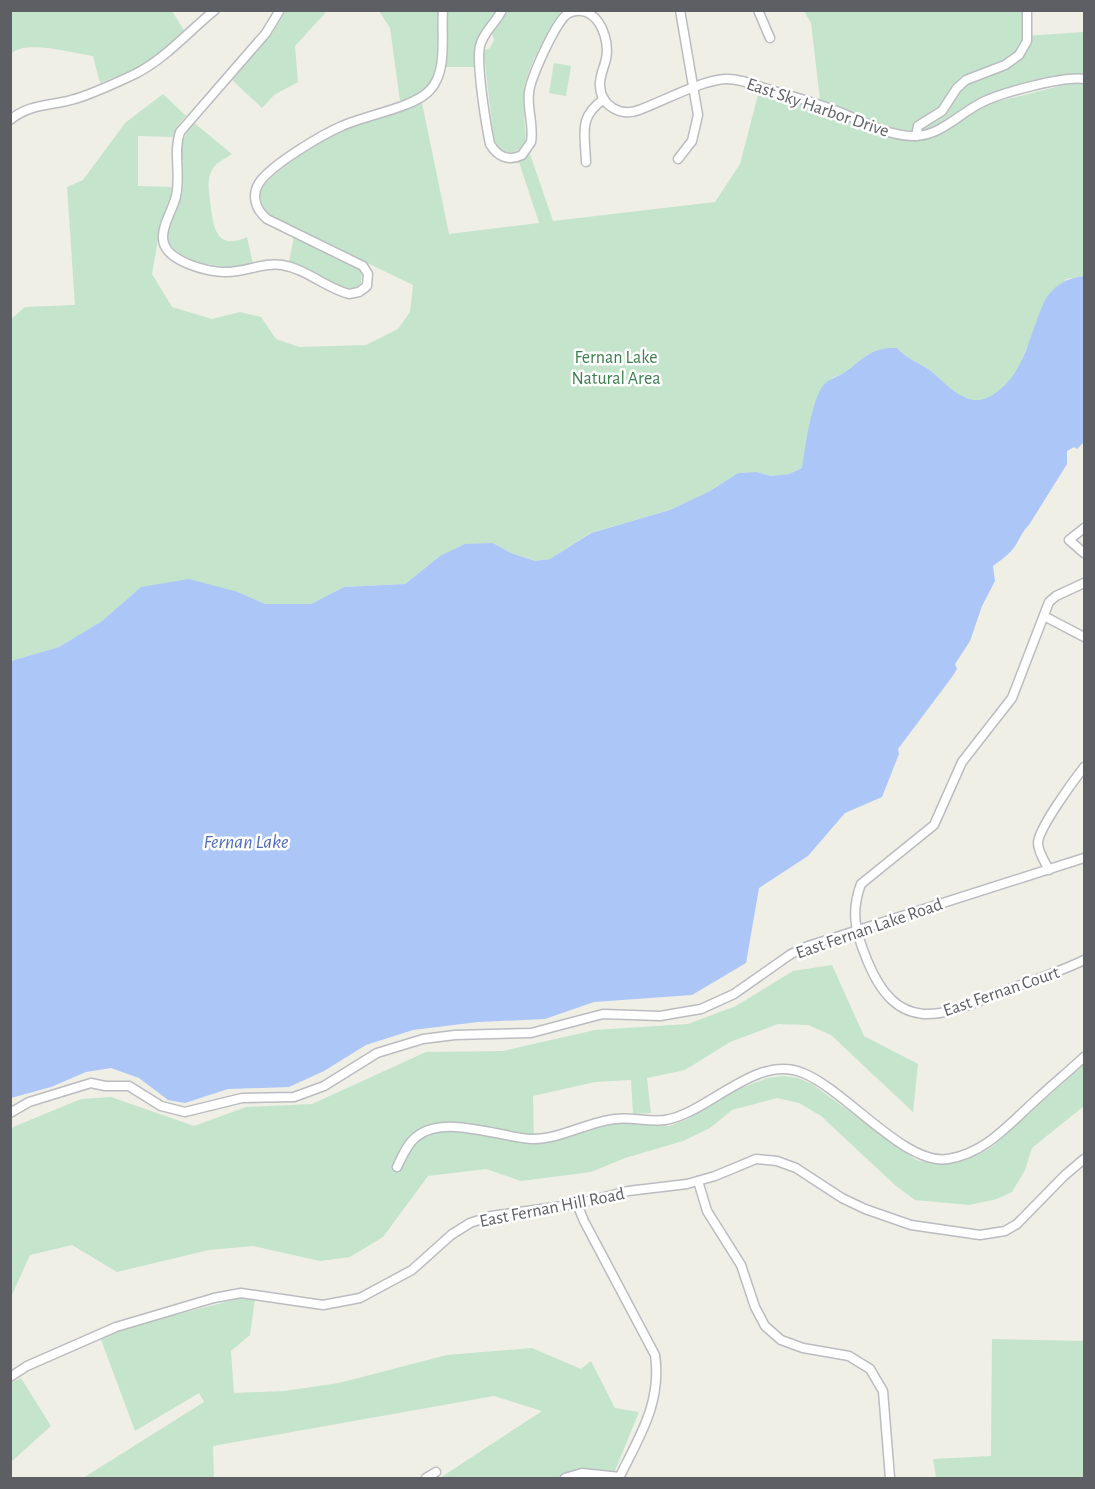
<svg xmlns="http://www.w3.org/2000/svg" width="1095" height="1489" viewBox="0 0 1095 1489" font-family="'Alegreya Sans',sans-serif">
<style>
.green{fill:#c5e4cc}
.water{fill:#acc6f8}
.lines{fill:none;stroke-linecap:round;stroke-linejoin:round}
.minor-casing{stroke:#bbbcc1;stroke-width:11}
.minor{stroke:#fff;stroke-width:8}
.labels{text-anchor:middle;stroke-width:5;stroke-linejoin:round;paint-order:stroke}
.street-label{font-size:18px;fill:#5e5f65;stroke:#fff}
.park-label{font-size:18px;fill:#3b7f4e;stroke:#fff}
.water-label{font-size:20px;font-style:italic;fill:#506bbb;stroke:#fff}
</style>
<rect width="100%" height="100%" fill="#efefe6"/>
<g class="green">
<path d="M11,11H172L185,32L148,64L100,83L93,56C73,53 25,39 11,54Z"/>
<path d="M286,11H327L295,46L298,82L274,95L262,108L230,78L272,34Z"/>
<path d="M379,11H439C436,35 443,81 418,94C412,97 406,99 400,101L390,28Z"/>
<path d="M448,11H497C481,32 475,39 475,67H445Z"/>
<path d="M507,11H560L561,14C548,29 526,70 524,90C523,108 525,125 526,143C518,152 511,155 499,151L494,141L484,55L485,50L490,48L494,40L492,33Z"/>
<path d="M804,11H1025V36L1084,32V74C1067,71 1000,90 982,98C960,107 940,131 916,131C892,132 844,109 820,100L811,23Z"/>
<path d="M554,63L571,66L566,96L549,93Z"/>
<path d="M1076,82L1084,83V276L1066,279C1053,302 1039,324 1027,347C1023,355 1021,365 1016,372C1008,384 992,401 976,401C958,400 944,382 931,371C919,362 909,361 897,348L868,354L846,372L832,378L810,422L802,468L789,474L771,476L757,472L738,473L710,491L670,510L590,533L550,559L535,561L511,553L493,543L440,556L405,584L344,587L311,604H265L238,592L141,587L102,621L59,647L11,661V319L25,307L75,305L67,187L83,180L125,123L163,94L186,116L178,125L174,137L138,136V186L173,187L170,205L158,240L152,274L172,307L212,319L240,312L261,317L276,339L299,347L366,345L398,329L410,312L413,285L272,217C264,209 257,200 262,189C269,173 326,138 343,130C368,119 397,113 422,103L449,234L539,223L519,162L530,154L553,221L715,202L740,164L759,91L831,112L883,134L902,139L915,141L928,139L946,131L988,104Z"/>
<path d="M193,122L232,154C226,158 216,163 213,168C206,179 209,190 210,201C213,225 215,252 247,237L253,264C246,265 238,267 230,267C212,267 163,257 168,233C171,218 181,205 182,189C184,165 176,143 193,122Z"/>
<path d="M294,237L358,266L362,272L361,283L356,288L344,289L289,261Z"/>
<path d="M832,965L864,1036L918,1064L913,1112L831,1035L808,1025L778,1024L730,1042L685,1070L647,1078L651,1113L633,1114L631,1080L595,1082L533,1096L534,1142L622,1122L669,1126L686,1120L738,1089L768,1078L783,1076L798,1078L812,1084L916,1160C943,1166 968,1162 992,1147L1084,1064V1106L1032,1148L1025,1170L1012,1192L997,1199L969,1205L915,1200L896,1186L821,1116L799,1103L777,1098L732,1110L710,1128L683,1141L625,1158L591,1172L521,1181L486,1169L428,1176L383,1237L350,1257L320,1261L253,1246L209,1250L117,1272L72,1245L30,1255L11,1297V1130L13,1127L81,1099L111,1097L194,1126L246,1107L312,1104L426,1052L503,1051L595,1030L688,1024L736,1006L793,971Z"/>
<path d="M241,1298L255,1299L250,1335L231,1351L234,1393L284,1391L339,1383L447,1355L532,1348L581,1369L591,1361L615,1408L639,1412L612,1478H440L542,1411L494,1396L213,1446L214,1478H83L204,1402L199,1393L135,1431L100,1337L118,1330Z"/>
<path d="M992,1339L1084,1341V1478H936L933,1459L991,1456Z"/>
<path d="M21,1378L51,1426L11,1462V1383Z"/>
</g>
<path class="water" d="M1084,276V442L1077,449L1074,447L1067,451V464L1029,525C1023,531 1022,534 1018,541C1013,552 1002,559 993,566L995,581L982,606L970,641L955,664L957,669L952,677L898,749L899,754L882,797L845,813L808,856L759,888L746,963L692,995L594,1002L545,1019L478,1022L413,1030L366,1045L324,1071L289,1087L228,1089L185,1103L168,1100L139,1078L111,1068L86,1072L51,1087L11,1098V661L59,647L102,621L141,587L189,579L238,592L265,604H311L344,587L405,584L440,556L465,544L493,543L511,553L535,561L550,559L591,533L670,510L710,491L738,473L757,472L771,476L789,474L802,468C805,448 811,404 822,387C828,378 840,377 848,370C866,356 873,347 897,348C909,361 919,362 931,371C942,380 951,391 964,397C976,403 987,400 998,391C1021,374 1027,346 1037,320C1041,310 1044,298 1052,291C1061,281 1071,278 1084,276Z"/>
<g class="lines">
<defs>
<g id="minor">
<path d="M280,10L266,33L180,132C173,153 181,174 176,196C173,210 162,224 163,239C164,261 209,273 227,272C246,272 264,262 282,265C306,269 326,288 349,294L359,292L367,286L368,274L363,266L267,219C256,210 251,196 259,183C271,165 321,135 342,126C365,115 414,108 430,90C448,71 441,35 443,10"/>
<path d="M502,10C496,23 483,32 480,46C476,63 486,125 490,144C497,156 508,162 522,155L531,142C534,126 527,109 529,93C530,79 557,18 569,13C575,10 584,10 590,14C604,23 609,45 606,59C604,68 599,77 600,86C601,106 621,117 639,110C664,101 699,81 725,79C738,78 752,84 764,88C787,95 811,101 834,110C859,119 888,137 915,136C941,135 958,115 979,104C998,93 1064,76 1084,79"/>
<path d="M758,10L770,38"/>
<path d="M10,120C29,104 49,106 71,100C88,96 118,82 135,74C165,59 189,31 215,10"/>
<path d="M916,136L918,126L942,111L957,88L966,80L1005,65L1019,55L1027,41V10"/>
<path d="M678,159L692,141L698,115L680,10"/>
<path d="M586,162C585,133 578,117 604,99"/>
<path d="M1084,528L1069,540L1084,553"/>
<path d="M1084,583L1056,596L1049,602L1012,698L962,762L934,825L861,884C850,913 856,933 867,960C899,1039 945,1015 1007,990C1033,980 1060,972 1084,960"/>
<path d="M1044,616L1084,637"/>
<path d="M1049,870C1045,862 1038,852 1038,843C1038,829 1074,780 1084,767"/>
<path d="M10,1113L29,1102L91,1083L105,1086H129L161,1106L185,1112L242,1098L294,1097L324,1086L377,1053L423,1039L455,1035L531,1033L603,1014L660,1016L701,1009L734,994L791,954L808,946L1084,858"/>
<path d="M397,1167C402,1157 407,1144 416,1137C444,1114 499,1137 531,1139C559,1140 587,1122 615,1119C632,1117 648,1122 665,1120C709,1113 756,1053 803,1073C846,1090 905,1166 948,1159C986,1153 1010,1123 1037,1099C1053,1084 1069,1071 1084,1057"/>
<path d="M698,1181L707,1211L741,1265L755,1307L765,1326L781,1340L803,1348L849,1356L870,1369L883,1391L890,1478"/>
<path d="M577,1204L584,1221L655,1355C662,1403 639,1437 619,1478"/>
<path d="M10,1377L27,1366L116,1327L214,1298L241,1293L323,1305L360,1298L412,1270L451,1235L470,1223L491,1216L577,1204L628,1191L687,1184L715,1176L756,1159L777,1161L796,1168L842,1198L865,1209L911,1225L980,1235L1005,1231L1017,1224L1065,1175L1084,1159"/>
<path d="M426,1478L436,1472"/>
<path d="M565,1478L582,1473L620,1477"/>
</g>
</defs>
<use href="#minor" class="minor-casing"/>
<use href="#minor" class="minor"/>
</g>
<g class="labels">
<g class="street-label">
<text transform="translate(818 107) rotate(19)" y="6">East Sky Harbor Drive</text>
<text transform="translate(869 928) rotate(-19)" y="6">East Fernan Lake Road</text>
<text transform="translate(1001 991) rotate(-19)" y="6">East Fernan Court</text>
<text transform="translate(552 1207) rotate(-11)" y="6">East Fernan Hill Road</text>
</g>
<g class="park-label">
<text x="616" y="363">Fernan Lake<tspan x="616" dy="21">Natural Area</tspan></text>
</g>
<g class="water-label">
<text x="246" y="848">Fernan Lake</text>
</g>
</g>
<rect width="1095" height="1489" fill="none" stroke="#5e5f65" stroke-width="24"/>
</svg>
